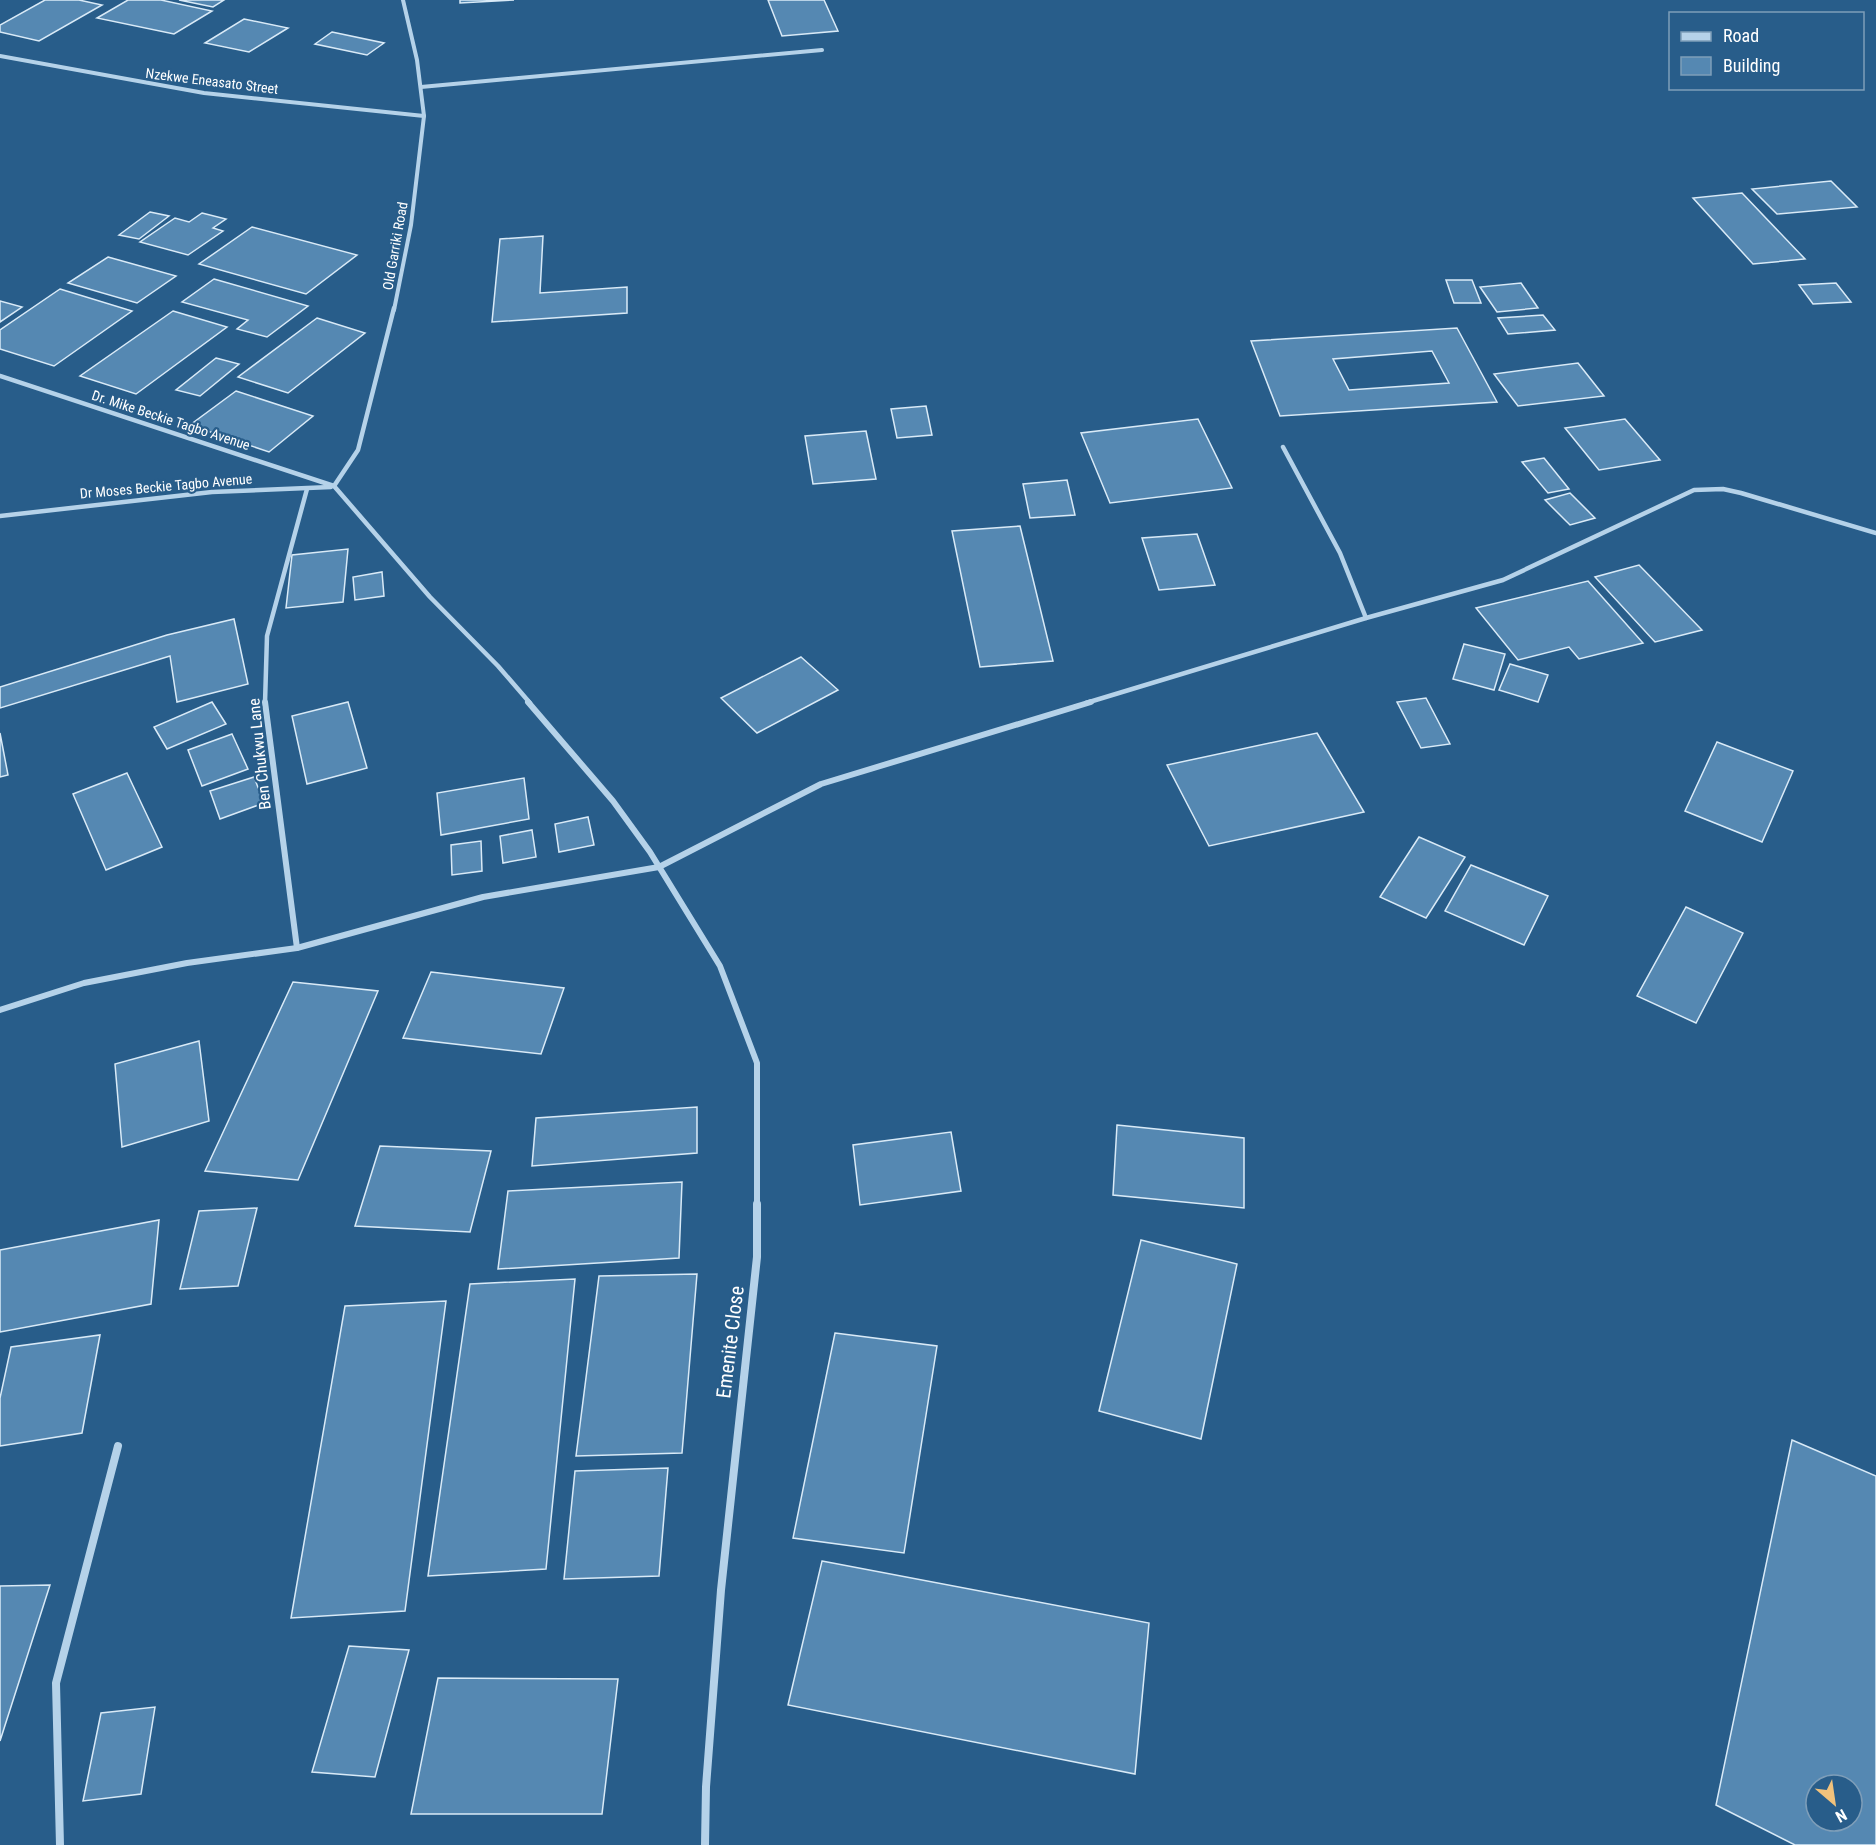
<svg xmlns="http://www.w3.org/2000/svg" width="1876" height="1845" viewBox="0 0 1876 1845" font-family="'Roboto Condensed',sans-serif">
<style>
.building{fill:#5588b2;stroke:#d9eaf7;stroke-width:1.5;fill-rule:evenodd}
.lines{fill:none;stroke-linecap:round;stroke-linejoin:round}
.street-far3{stroke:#b5d2e9;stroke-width:4}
.street-far2{stroke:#b5d2e9;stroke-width:4.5}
.street-far1{stroke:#b5d2e9;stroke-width:6}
.street{stroke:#b5d2e9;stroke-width:8}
.labels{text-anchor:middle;stroke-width:4.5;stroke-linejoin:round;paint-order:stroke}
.far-street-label{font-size:14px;fill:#fff;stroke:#285d8a}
.street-label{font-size:16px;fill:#fff;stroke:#285d8a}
.near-street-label{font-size:20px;fill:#fff;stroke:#285d8a}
</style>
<rect width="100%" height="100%" fill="#285d8a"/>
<g class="building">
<path d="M45,0H79L102,5L39,41L0,32V25Z"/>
<path d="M128,0H161L212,11L174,34L97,18Z"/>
<path d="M179,0H224L213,7Z"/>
<path d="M460,0H514L460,3Z"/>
<path d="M768,0H824L838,31L782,36Z"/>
<path d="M244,19L288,28L249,52L205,43Z"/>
<path d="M332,32L384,43L367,55L315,44Z"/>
<path d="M1831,181L1857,207L1777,214L1752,189Z"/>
<path d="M1742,193L1805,259L1753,264L1693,198Z"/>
<path d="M150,212L169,216L139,239L119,235Z"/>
<path d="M202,213L226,219L213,228L223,231L188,255L140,242L175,218L189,222Z"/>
<path d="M252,227L357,255L306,294L199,264Z"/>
<path d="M543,236L540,293L627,287V313L492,322L500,239Z"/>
<path d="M108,257L176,276L137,303L68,283Z"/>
<path d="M214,279L308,306L267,337L237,329L248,320L182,302Z"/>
<path d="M1446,280H1472L1481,303H1454Z"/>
<path d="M1521,283L1538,308L1497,312L1480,287Z"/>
<path d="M1836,283L1851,302L1813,304L1799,285Z"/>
<path d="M60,289L132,311L54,366L0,349V330Z"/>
<path d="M0,301L22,307L0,322Z"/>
<path d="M173,311L227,327L136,394L80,376Z"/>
<path d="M1543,315L1555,330L1508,334L1498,318Z"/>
<path d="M317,318L365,333L288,393L238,377Z"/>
<path d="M1457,328L1497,402L1280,416L1251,341ZM1432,351L1449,383L1349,390L1333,359Z"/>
<path d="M216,358L239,364L200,396L176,390Z"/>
<path d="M1578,363L1604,396L1518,406L1494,374Z"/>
<path d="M236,391L313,416L269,452L190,425Z"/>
<path d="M926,406L932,435L897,438L891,409Z"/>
<path d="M1198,419L1232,488L1110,503L1081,433Z"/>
<path d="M1625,419L1660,460L1599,470L1565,428Z"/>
<path d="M866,431L876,479L813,484L805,436Z"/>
<path d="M1544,458L1569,489L1548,493L1522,462Z"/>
<path d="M1067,480L1075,515L1030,518L1023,484Z"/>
<path d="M1570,493L1595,518L1570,525L1545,500Z"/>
<path d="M1020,526L1053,661L980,667L952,531Z"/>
<path d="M1197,534L1215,585L1159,590L1142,538Z"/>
<path d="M348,549L343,602L286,608L292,555Z"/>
<path d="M1639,565L1702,630L1655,642L1595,577Z"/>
<path d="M382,572L384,596L355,600L353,577Z"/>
<path d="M1588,581L1643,643L1579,659L1569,647L1518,660L1476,608Z"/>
<path d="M234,619L248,684L177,702L170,656L0,708V687L167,635Z"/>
<path d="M1464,644L1505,654L1494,690L1453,679Z"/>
<path d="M801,657L838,690L757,733L721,698Z"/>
<path d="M1510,664L1548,675L1538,702L1499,690Z"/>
<path d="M1426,698L1450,744L1421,748L1397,702Z"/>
<path d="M212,702L226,724L167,749L154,727Z"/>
<path d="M348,702L367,768L307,784L292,716Z"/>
<path d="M0,733L8,775L0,777Z"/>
<path d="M1317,733L1364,812L1209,846L1167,765Z"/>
<path d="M232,734L248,769L202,786L188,750Z"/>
<path d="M1717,742L1793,771L1762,842L1685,811Z"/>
<path d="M127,773L162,847L106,870L73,794Z"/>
<path d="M254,777L264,803L220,819L210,791Z"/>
<path d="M524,778L529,819L441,835L437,793Z"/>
<path d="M588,817L594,845L559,852L555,824Z"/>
<path d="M532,830L536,857L503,863L500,836Z"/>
<path d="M1419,837L1465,857L1426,918L1380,897Z"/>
<path d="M481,841L482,871L452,875L451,845Z"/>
<path d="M1471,865L1548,896L1524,945L1445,911Z"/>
<path d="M1686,907L1743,933L1696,1023L1637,996Z"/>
<path d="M431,972L564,988L541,1054L403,1038Z"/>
<path d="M293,982L378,991L298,1180L205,1171Z"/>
<path d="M199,1041L209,1121L122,1147L115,1064Z"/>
<path d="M697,1107V1153L532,1166L536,1118Z"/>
<path d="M1117,1125L1244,1138V1208L1113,1195Z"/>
<path d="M951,1132L961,1191L860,1205L853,1145Z"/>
<path d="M380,1146L491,1151L470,1232L355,1226Z"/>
<path d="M682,1182L679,1258L498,1269L508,1191Z"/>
<path d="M257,1208L238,1286L180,1289L199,1211Z"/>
<path d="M159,1220L151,1304L0,1332V1250Z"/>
<path d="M1141,1240L1237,1264L1201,1439L1099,1411Z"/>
<path d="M697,1274L682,1453L576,1456L599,1276Z"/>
<path d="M575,1279L546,1569L428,1576L470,1284Z"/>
<path d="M446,1301L405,1611L291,1618L345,1306Z"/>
<path d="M835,1333L937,1346L904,1553L793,1538Z"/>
<path d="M100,1335L82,1433L0,1446V1398L11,1347Z"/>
<path d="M1792,1440L1876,1476V1845H1795L1716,1805ZM1816,1785H1852V1821H1816Z"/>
<path d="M668,1468L659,1576L564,1579L575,1471Z"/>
<path d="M822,1561L1149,1623L1135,1774L788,1705Z"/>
<path d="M50,1585L0,1741V1586Z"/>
<path d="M349,1646L409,1650L375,1777L312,1772Z"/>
<path d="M438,1678L618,1679L602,1814H411Z"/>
<path d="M155,1707L141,1794L83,1801L101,1713Z"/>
</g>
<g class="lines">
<g class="street-far3">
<path d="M0,56L204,93L424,116"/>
<path d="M421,87L822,50"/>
<path d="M394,310L411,225L424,116L417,60L403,0"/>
</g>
<g class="street-far2">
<path d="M0,376L334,486L430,597L498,666L530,703"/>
<path d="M1283,447L1340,553L1366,618"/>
<path d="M334,486L358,450L394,308"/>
<path d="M0,516L212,492L331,487"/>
<path d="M265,703L267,636L307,489"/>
<path d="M1086,703L1366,618L1503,580L1694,490L1723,489L1741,493L1876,533"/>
</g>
<g class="street-far1">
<path d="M265,702L297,948"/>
<path d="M528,702L613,801L650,852L720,966L757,1063V1205"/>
<path d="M0,1010L84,983L187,963L297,948L483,897L659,867L821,784L1091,702"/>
</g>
<g class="street">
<path d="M60,1845L56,1683L118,1446"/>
<path d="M705,1845L706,1787L721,1590L757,1257V1204"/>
</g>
</g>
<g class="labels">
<g class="far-street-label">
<text transform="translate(212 81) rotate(7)" y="5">Nzekwe Eneasato Street</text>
<text transform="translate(395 246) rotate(-80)" y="5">Old Garriki Road</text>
<text transform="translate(171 420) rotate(18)" y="5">Dr. Mike Beckie Tagbo Avenue</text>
<text transform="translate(166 486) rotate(-5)" y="5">Dr Moses Beckie Tagbo Avenue</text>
</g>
<g class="street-label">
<text transform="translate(259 754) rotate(-96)" y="6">Ben Chukwu Lane</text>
</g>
<g class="near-street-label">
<text transform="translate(730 1342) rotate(-83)" y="7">Emenite Close</text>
</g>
</g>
<rect x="1669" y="12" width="195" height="78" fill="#285d8a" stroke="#7e9eb9" stroke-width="1.5"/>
<rect x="1681" y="32" width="30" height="9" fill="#b5d2e9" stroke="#7e9eb9" stroke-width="1.5"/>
<text x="1723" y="42" font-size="18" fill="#ffffff">Road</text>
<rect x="1681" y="57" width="30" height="18" fill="#5588b2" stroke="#7e9eb9" stroke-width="1.5"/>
<text x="1723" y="72" font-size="18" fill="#ffffff">Building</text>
<g transform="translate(1834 1803) rotate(151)"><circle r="28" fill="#285d8a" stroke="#7e9eb9" stroke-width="1.5"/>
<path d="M0-4.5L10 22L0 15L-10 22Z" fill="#f1c27c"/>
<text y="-9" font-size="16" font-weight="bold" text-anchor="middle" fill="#ffffff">N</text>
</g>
</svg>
